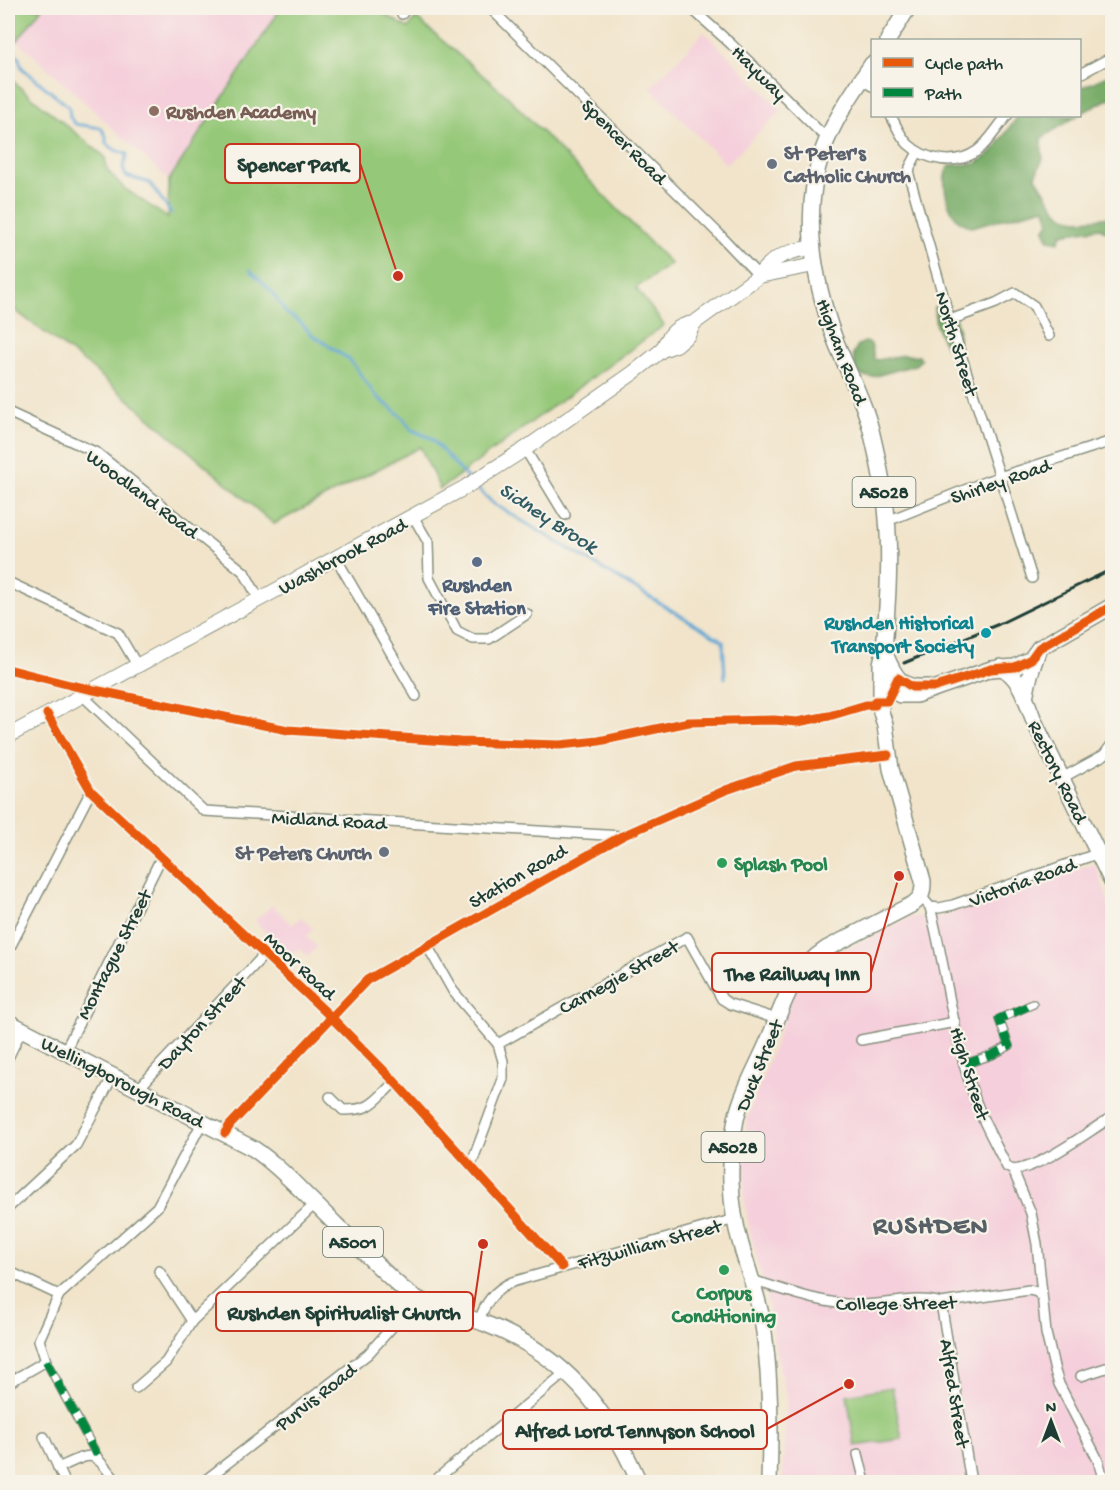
<svg xmlns="http://www.w3.org/2000/svg" width="1120" height="1490" viewBox="0 0 1120 1490" font-family="'Gochi Hand',sans-serif">
<style>
.built{fill:#f5cfdb}
.green{fill:#95c878;stroke:#5a8256;stroke-width:1.5}
.forest{fill:#78ac68;stroke:#4c744e;stroke-width:1.5}
.lines{fill:none;stroke-linecap:round;stroke-linejoin:round}
.stream{stroke:#5ea5d4;stroke-width:3}
.pedestrian-casing{stroke:#88907f;stroke-width:10}
.minor-casing{stroke:#88907f;stroke-width:12}
.secondary-casing{stroke:#88907f;stroke-width:16}
.primary-casing{stroke:#88907f;stroke-width:18}
.pedestrian{stroke:#fff;stroke-width:7}
.minor{stroke:#fff;stroke-width:9}
.secondary{stroke:#fff;stroke-width:14}
.primary{stroke:#fff;stroke-width:15}
.rail{stroke:#1f3d34;stroke-width:3}
.quiet{stroke:#00873e;stroke-width:8;stroke-dasharray:15 8;stroke-linecap:butt}
.cycleway-casing{stroke:#f7f3e8;stroke-width:13}
.cycleway{stroke:#e8590c;stroke-width:9}
.education-dot{fill:#8d6e63;stroke:#f7f3e8;stroke-width:2}
.worship-dot{fill:#6b7280;stroke:#f7f3e8;stroke-width:2}
.service-dot{fill:#5c6f8a;stroke:#f7f3e8;stroke-width:2}
.culture-dot{fill:#0f9aa8;stroke:#f7f3e8;stroke-width:2}
.leisure-dot{fill:#2e9e5b;stroke:#f7f3e8;stroke-width:2}
.labels{text-anchor:middle;stroke-width:4.5;stroke-linejoin:round;paint-order:stroke}
.shield{fill:#f7f3e8;stroke:#60746a;stroke-width:1.5}
.shield-label{font-size:18px;font-weight:bold;fill:#1f3d34}
.street-label{font-size:20px;fill:#1f3d34;stroke:#f7f3e8}
.education-label{font-size:20px;font-weight:bold;fill:#785e54;stroke:#f7f3e8;text-anchor:start}
.worship-label{font-size:20px;font-weight:bold;fill:#5b616d;stroke:#f7f3e8;text-anchor:start}
.service-label{font-size:20px;font-weight:bold;fill:#4e5e75;stroke:#f7f3e8}
.culture-label{font-size:20px;font-weight:bold;fill:#0d838f;stroke:#f7f3e8;text-anchor:end}
.leisure-label{font-size:20px;font-weight:bold;fill:#27864d;stroke:#f7f3e8;text-anchor:start}
.water-label{font-size:21px;font-style:italic;fill:#325c64;stroke:#f7f3e8}
.district-label{font-size:26px;font-weight:bold;letter-spacing:1.5px;fill:#566066;stroke:#f7f3e8}
.leader{fill:none;stroke:#c8321e;stroke-width:2}
.callout-dot{fill:#c8321e;stroke:#f7f3e8;stroke-width:2}
.callout{fill:#f7f3e8;stroke:#c8321e;stroke-width:2}
.callout-label{font-size:21px;text-anchor:middle;font-weight:bold;fill:#1f3d34}
</style>
<rect width="100%" height="100%" fill="#f7f3e8"/>
<filter id="ink" filterUnits="userSpaceOnUse"><feTurbulence type="fractalNoise" baseFrequency=".0167" numOctaves="2"/><feDisplacementMap in="SourceGraphic" scale="12" xChannelSelector="R" yChannelSelector="G"/><feConvolveMatrix kernelMatrix="1 2 1 2 8 2 1 2 1" color-interpolation-filters="sRGB"/></filter>
<filter id="wash" filterUnits="userSpaceOnUse"><feTurbulence type="fractalNoise" baseFrequency=".008" numOctaves="4" result="noise"/><feDisplacementMap in="SourceGraphic" scale="24" xChannelSelector="R" yChannelSelector="G"/><feGaussianBlur stdDeviation="1.35" result="paint"/><feColorMatrix in="noise" values="0 0 0 0 0 0 0 0 0 0 0 0 0 0 0 0 0 1.4 0 .05"/><feComposite in="paint" operator="in"/></filter>
<g filter="url(#wash)">
<rect width="100%" height="100%" fill="#f1e4ca"/>
<g class="built">
<path d="M8,8H281L169,180L8,32Z"/>
<path d="M704,32L782,110L726,164L650,88Z"/>
<path d="M1095,863L1112,913V1482H782L787,1399L775,1348L769,1309L748,1223L744,1198V1144L747,1118L798,982L824,960L911,917H940Z"/>
<path d="M272,905L292,925L301,917L313,929L306,937L317,947L308,956L299,948L291,956L282,947L279,950L270,942L272,939L255,921Z"/>
</g>
<g class="green">
<path d="M8,8H42L17,41L8,32Z"/>
<path d="M281,8H374L408,28L416,18L507,96L671,264L636,288L664,325L440,489L420,447L274,524L88,365L8,305V67L16,84L105,157L107,170L124,188L168,218L169,180Z"/>
<path d="M892,1387L902,1439L855,1446L847,1395Z"/>
</g>
<g class="forest">
<path d="M1112,74V97L1080,114V88Z"/>
<path d="M1018,116H1077L1043,137L1041,142L1043,159L1035,176C1062,217 1056,225 1109,217L1112,224V242L1110,234L1100,228L1062,234L1059,242L1049,240L1044,230L1049,223L1045,208L971,227C967,225 962,223 958,220C947,209 939,177 950,165L976,164L993,151Z"/>
<path d="M944,305C957,316 963,332 955,346L946,347L936,326L934,307Z"/>
<path d="M865,342L871,344L874,359L878,360L903,355L919,356L921,360L915,365L872,377L862,376L856,371L853,355L858,345Z"/>
</g>
<g class="lines">
<g class="stream">
<path d="M8,45L18,56L22,68L69,107L70,117L75,124L101,128L106,136V143L115,150L127,154L123,169L126,176L150,183L171,213"/>
<path d="M250,270L272,292L286,313L300,322L311,334L350,360L375,395L402,417L412,430L431,438L469,480"/>
<path d="M476,487L494,504L723,641L725,678"/>
</g>
</g>
</g>
<g filter="url(#ink)">
<g class="lines">
<defs>
<g id="pedestrian">
<path d="M965,1064L992,1055L1009,1046L999,1019L1033,1004"/>
<path d="M46,1361L99,1459"/>
</g>
<g id="minor">
<path d="M490,8L719,234L759,276"/>
<path d="M691,8L731,44L820,132L829,136"/>
<path d="M1110,8L1112,10"/>
<path d="M402,14L406,8"/>
<path d="M1080,74L1112,57"/>
<path d="M862,79L872,86"/>
<path d="M891,116C896,125 900,136 908,144C926,161 956,166 977,151C989,142 997,127 1007,116"/>
<path d="M918,152L910,167L909,175L950,320L1032,578"/>
<path d="M950,320L996,303L1015,293L1034,306L1049,336"/>
<path d="M8,412L97,453L244,572L259,599"/>
<path d="M525,449L565,515"/>
<path d="M413,516L428,542L429,578L457,631L473,639H489L527,614"/>
<path d="M887,518H895L987,481L1112,441"/>
<path d="M336,558L416,696"/>
<path d="M8,582L118,633L137,665"/>
<path d="M82,695L204,811L622,836"/>
<path d="M47,714L91,791L331,1017L395,1082L562,1267"/>
<path d="M1062,778L1104,755L1112,744"/>
<path d="M922,897L930,907C948,976 954,1051 982,1117C990,1134 999,1151 1007,1167L1013,1170L1031,1213L1037,1244L1046,1333L1055,1371L1059,1384L1098,1460L1104,1482L1112,1479"/>
<path d="M930,907L939,908L953,905L1099,853L1112,847"/>
<path d="M428,947L453,991L498,1044L503,1061V1079L471,1165"/>
<path d="M8,951L91,791"/>
<path d="M861,1040L955,1022"/>
<path d="M498,1044L687,937L722,999L730,1004L777,1019"/>
<path d="M65,1051L161,858"/>
<path d="M8,1058L22,1029"/>
<path d="M140,1090L143,1084L162,1063L264,955"/>
<path d="M330,1097L343,1110C373,1110 373,1102 395,1082"/>
<path d="M225,1133L230,1125L367,980L622,836L726,790L796,766L888,755"/>
<path d="M1013,1170C1041,1168 1087,1132 1112,1117"/>
<path d="M8,1208L76,1145L113,1076"/>
<path d="M8,1271L59,1295"/>
<path d="M159,1271L192,1321"/>
<path d="M752,1280C787,1291 822,1304 859,1305C886,1306 915,1295 941,1303L1029,1290L1037,1292L1041,1296"/>
<path d="M941,1303L971,1482"/>
<path d="M479,1321C485,1303 494,1290 512,1282L735,1219"/>
<path d="M1081,1376L1112,1366"/>
<path d="M8,1383L46,1361L39,1340L59,1295L157,1207L203,1121"/>
<path d="M136,1388L166,1362L192,1321L315,1204"/>
<path d="M44,1437L65,1482"/>
<path d="M858,1454L865,1482"/>
<path d="M58,1468C96,1451 91,1450 117,1482"/>
<path d="M203,1482L368,1354L417,1299"/>
<path d="M433,1482L566,1372"/>
</g>
<g id="secondary">
<path d="M759,276L814,265"/>
<path d="M662,350C670,333 676,326 694,323"/>
<path d="M8,736L464,488L525,449L633,373L662,350L676,345L688,335L694,323L759,276C770,258 791,250 812,248"/>
</g>
<g id="primary">
<path d="M888,40L908,8"/>
<path d="M884,651C893,673 899,690 927,687"/>
<path d="M1000,667C1021,676 1027,704 1035,723L1112,882"/>
<path d="M881,681L900,695H916L991,669L1015,667L1031,659L1039,648"/>
<path d="M1025,697L1030,675L1039,648L1112,606"/>
<path d="M8,1022L254,1149C273,1162 289,1178 305,1194C338,1226 369,1259 403,1289C427,1309 458,1313 486,1324C565,1355 606,1407 639,1482"/>
<path d="M769,1482C771,1429 771,1373 762,1319C757,1294 748,1270 741,1245C729,1205 728,1160 736,1119C742,1092 758,1065 769,1039C784,1003 791,972 826,949L913,904C922,897 923,893 923,881L891,769L885,725L881,712V664L884,651C887,608 891,563 887,519C885,489 878,459 871,430C863,397 846,369 834,337C813,277 801,212 823,150C834,119 854,91 872,64"/>
</g>
</defs>
<use href="#pedestrian" class="pedestrian-casing"/>
<use href="#minor" class="minor-casing"/>
<use href="#secondary" class="secondary-casing"/>
<use href="#primary" class="primary-casing"/>
<use href="#pedestrian" class="pedestrian"/>
<use href="#minor" class="minor"/>
<use href="#secondary" class="secondary"/>
<use href="#primary" class="primary"/>
<path class="rail" d="M904,663L999,624L1112,569"/>
<g class="quiet">
<path d="M965,1064L992,1055L1009,1046L999,1019L1033,1004"/>
<path d="M46,1361L99,1459"/>
</g>
<defs>
<g id="cycleway">
<path d="M8,669L70,685L288,730L460,742L560,745L599,741L689,722L774,720L797,722L829,716L866,705H875V701H887L898,678L912,687H936L991,669L1015,667L1031,659L1039,648L1112,606"/>
<path d="M47,714L91,791L331,1017L395,1082L562,1267"/>
<path d="M225,1133L230,1125L367,980L622,836L726,790L796,766L888,755"/>
</g>
</defs>
<use href="#cycleway" class="cycleway-casing"/>
<use href="#cycleway" class="cycleway"/>
</g>
</g>
<circle class="education-dot" cx="154" cy="111" r="6"/>
<g class="worship-dot">
<circle cx="772" cy="164" r="6"/>
<circle cx="384" cy="852" r="6"/>
</g>
<circle class="service-dot" cx="477" cy="562" r="6"/>
<circle class="culture-dot" cx="986" cy="633" r="6"/>
<g class="leisure-dot">
<circle cx="722" cy="863" r="6"/>
<circle cx="724" cy="1270" r="6"/>
</g>
<g class="labels">
<g class="shield">
<rect x="852.5" y="477" width="63" height="30" rx="4.5"/>
<rect x="701.5" y="1132" width="63" height="30" rx="4.5"/>
<rect x="323" y="1227" width="60" height="30" rx="4.5"/>
</g>
<g class="shield-label">
<text x="884" y="498">A5028</text>
<text x="733" y="1153">A5028</text>
<text x="353" y="1248">A5001</text>
</g>
<g class="street-label">
<text transform="translate(760 72) rotate(45)" y="7">Hayway</text>
<text transform="translate(625 141) rotate(45)" y="7">Spencer Road</text>
<text transform="translate(958 343) rotate(73)" y="7">North Street</text>
<text transform="translate(843 351) rotate(69)" y="7">Higham Road</text>
<text transform="translate(1000 480) rotate(-19)" y="7">Shirley Road</text>
<text transform="translate(143 493) rotate(37)" y="7">Woodland Road</text>
<text transform="translate(342 555) rotate(-28)" y="7">Washbrook Road</text>
<text transform="translate(1059 771) rotate(64)" y="7">Rectory Road</text>
<text transform="translate(329 819) rotate(3)" y="7">Midland Road</text>
<text transform="translate(517 875) rotate(-30)" y="7">Station Road</text>
<text transform="translate(1022 881) rotate(-20)" y="7">Victoria Road</text>
<text transform="translate(113 954) rotate(-63)" y="7">Montague Street</text>
<text transform="translate(301 965) rotate(43)" y="7">Moor Road</text>
<text transform="translate(618 976) rotate(-29)" y="7">Carnegie Street</text>
<text transform="translate(201 1022) rotate(-47)" y="7">Dayton Street</text>
<text transform="translate(758 1065) rotate(-68)" y="7">Duck Street</text>
<text transform="translate(971 1073) rotate(73)" y="7">High Street</text>
<text transform="translate(123 1081) rotate(27)" y="7">Wellingborough Road</text>
<text transform="translate(649 1243) rotate(-15)" y="7">Fitzwilliam Street</text>
<text transform="translate(896 1302) rotate(-1)" y="7">College Street</text>
<text transform="translate(956 1393) rotate(81)" y="7">Alfred Street</text>
<text transform="translate(315 1396) rotate(-38)" y="7">Purvis Road</text>
</g>
<g class="education-label">
<text x="166" y="118">Rushden Academy</text>
</g>
<g class="worship-label">
<text x="784" y="159">St Peter's<tspan x="784" dy="23">Catholic Church</tspan></text>
<text x="372" y="859" text-anchor="end">St Peters Church</text>
</g>
<g class="service-label">
<text x="477" y="591">Rushden<tspan x="477" dy="23">Fire Station</tspan></text>
</g>
<g class="culture-label">
<text x="974" y="629">Rushden Historical<tspan x="974" dy="23">Transport Society</tspan></text>
</g>
<g class="leisure-label">
<text x="734" y="870">Splash Pool</text>
<text x="724" y="1299" text-anchor="middle">Corpus<tspan x="724" dy="23">Conditioning</tspan></text>
</g>
<g class="water-label">
<text transform="translate(549 517) rotate(33)" y="7">Sidney Brook</text>
</g>
<g class="district-label">
<text x="931" y="1233">RUSHDEN</text>
</g>
</g>
<path class="leader" d="M398 276L360 163M899 876L871 973M483 1244L473 1312M849 1384L767 1429"/>
<g class="callout-dot">
<circle cx="398" cy="276" r="6"/>
<circle cx="899" cy="876" r="6"/>
<circle cx="483" cy="1244" r="6"/>
<circle cx="849" cy="1384" r="6"/>
</g>
<g class="callout">
<rect x="225" y="144" width="135" height="39" rx="6"/>
<rect x="712" y="953" width="159" height="39" rx="6"/>
<rect x="216" y="1292" width="257" height="39" rx="6"/>
<rect x="503" y="1410" width="264" height="39" rx="6"/>
</g>
<g class="callout-label">
<text x="293" y="171">Spencer Park</text>
<text x="792" y="980">The Railway Inn</text>
<text x="344" y="1319">Rushden Spiritualist Church</text>
<text x="635" y="1437">Alfred Lord Tennyson School</text>
</g>
<rect width="1120" height="1490" fill="none" stroke="#f7f3e8" stroke-width="30"/>
<rect x="871" y="39" width="210" height="78" fill="#f7f3e8" stroke="#a1aaa0" stroke-width="1.5"/>
<rect x="883" y="58" width="30" height="9" fill="#e8590c" stroke="#a1aaa0" stroke-width="1.5"/>
<text x="925" y="69" font-size="18" fill="#1f3d34">Cycle path</text>
<rect x="883" y="88" width="30" height="9" fill="#00873e" stroke="#a1aaa0" stroke-width="1.5"/>
<text x="925" y="99" font-size="18" fill="#1f3d34">Path</text>
<g transform="translate(1051 1421)" stroke="#f7f3e8" stroke-width="4.5" paint-order="stroke">
<path d="M0-4.5L10 22L0 15L-10 22Z" fill="#1f3d34"/>
<text y="-9" font-size="16" font-weight="bold" text-anchor="middle" fill="#1f3d34">N</text>
</g>
</svg>
